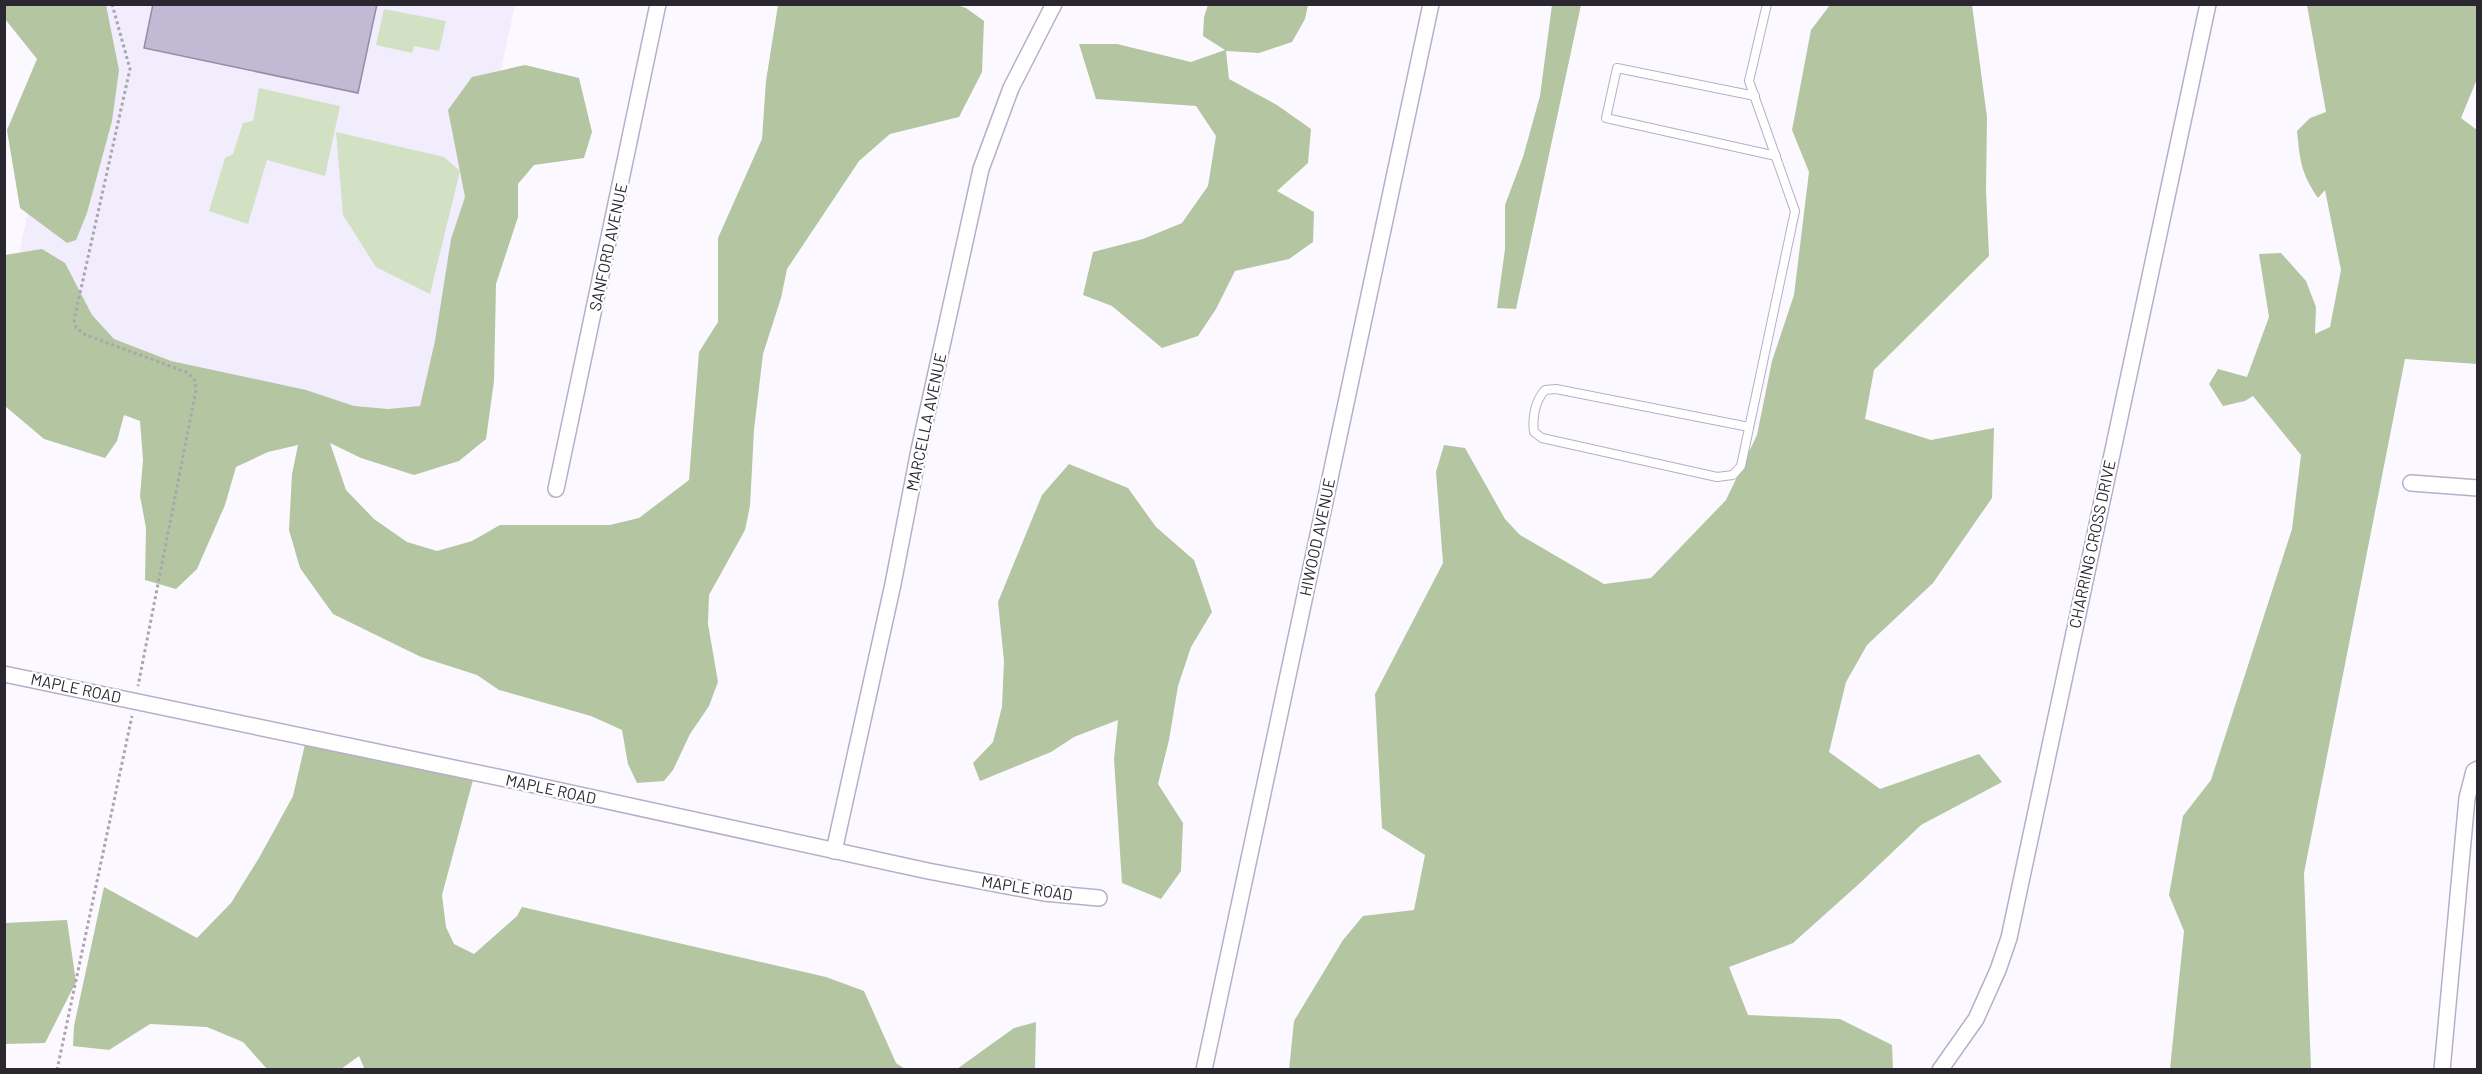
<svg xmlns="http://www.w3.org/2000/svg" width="2482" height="1074" viewBox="0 0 2482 1074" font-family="Barlow,sans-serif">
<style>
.built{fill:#f2edfc}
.green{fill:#d2e1c3}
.forest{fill:#b3c5a1}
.building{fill:#c2b9d4;stroke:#958ca5;stroke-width:1.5}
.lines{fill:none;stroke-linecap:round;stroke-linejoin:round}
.lane-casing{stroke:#b7aec9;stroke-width:10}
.street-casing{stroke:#b7aec9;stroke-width:18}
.path{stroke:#a9a6ae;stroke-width:3;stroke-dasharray:3 3;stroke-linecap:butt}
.lane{stroke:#fff;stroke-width:8}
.street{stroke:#fff;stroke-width:15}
.labels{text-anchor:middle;stroke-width:4.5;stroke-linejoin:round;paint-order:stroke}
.street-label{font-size:16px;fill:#2a2731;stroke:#fff}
</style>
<rect width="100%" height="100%" fill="#fbf9ff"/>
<path class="built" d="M73,5H515L422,435L5,318Z"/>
<g class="green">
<path d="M384,9L446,21L439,51L414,46L412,53L376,45Z"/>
<path d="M259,88L340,106L325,176L267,160L248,224L209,211L225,158L233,154L243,123L253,121Z"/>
<path d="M336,132L444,157L460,171L430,294L376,267L343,215Z"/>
</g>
<g class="forest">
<path d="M5,4L106,5L119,70L112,121L87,213L76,240L67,243L20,208L7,130L37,59L5,19Z"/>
<path d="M778,5L954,4L966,8L984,21L982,72L959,117L890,134L859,161L787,269L781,298L763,354L754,430L750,506L745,530L709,595L708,624L718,682L709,706L690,734L673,770L664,781L637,783L628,764L622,730L591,716L499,690L477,675L421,657L333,614L300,568L289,530L292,474L298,445L268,452L236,467L225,505L197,569L176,589L145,580L146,528L140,496L143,460L140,421L124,415L117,441L105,458L44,439L5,406V255L42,249L65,263L92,315L114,339L171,361L306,390L354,406L388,409L420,406L435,341L451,239L465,197L448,110L472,77L525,65L579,78L592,132L584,158L534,165L518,184V217L496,284L494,381L486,439L459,461L414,475L361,458L330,443L346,490L374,519L407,542L437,551L472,541L500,525H610L639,518L689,480L699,352L718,322V238L762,139L766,81Z"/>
<path d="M1208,5H1308L1305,19L1292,42L1259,53L1226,51L1229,79L1277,105L1311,129L1308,163L1277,191L1314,212L1313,242L1289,259L1235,271L1216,309L1198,336L1162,348L1112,306L1083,295L1093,252L1143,239L1182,223L1208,186L1216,136L1196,106L1096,99L1079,44H1117L1191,62L1225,50L1203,36L1204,17Z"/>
<path d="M1552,5H1581L1516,309L1497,308L1505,249V205L1523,157L1540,96Z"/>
<path d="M1830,5H1972L1987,117L1986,190L1989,256L1874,370L1865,419L1931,440L1994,428L1992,498L1933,583L1867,645L1846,682L1829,752L1880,789L1979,754L2002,782L1921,825L1860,883L1793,943L1729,967L1748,1015L1840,1019L1892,1045L1893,1069L1289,1070L1294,1021L1343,940L1363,916L1414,910L1425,855L1382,828L1375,694L1443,563L1436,472L1444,445L1465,448L1505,519L1520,535L1604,584L1651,578L1726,500L1757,435L1772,361L1794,295L1809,172L1792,130L1811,30Z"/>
<path d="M2307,5H2477V79L2461,118L2477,130V364L2405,359L2304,873L2311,1069H2170L2184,931L2169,895L2183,816L2211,780L2292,529L2301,455L2253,396L2245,401L2223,406L2209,384L2218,369L2247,377L2269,317L2259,254L2281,253L2306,281L2316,307L2315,334L2330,327L2341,270L2325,190L2318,198C2301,173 2300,161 2297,131L2310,118L2326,112Z"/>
<path d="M1069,464L1128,488L1156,527L1194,560L1212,612L1191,647L1178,686L1169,740L1158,784L1183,823L1181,871L1161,899L1122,883L1114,759L1118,720L1074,737L1051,752L980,781L973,763L993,742L1002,707L1004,661L998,602L1042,495Z"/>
<path d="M305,744L473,780L442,895L446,927L454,944L474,954L517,916L522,907L826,977L864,991L896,1063L905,1069L365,1070L359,1056L341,1069H267L243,1042L207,1027L150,1024L109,1050L73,1046L74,1026L104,887L197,938L231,903L259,858L293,796Z"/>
<path d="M67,920L76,982L45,1043L5,1044V923Z"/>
<path d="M1036,1022L1035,1069H957L1014,1028Z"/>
</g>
<path class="building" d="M153,4H377L358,93L144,48Z"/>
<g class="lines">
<defs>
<g id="lane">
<path d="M1755,96L1617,68L1606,118L1776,156"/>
<path d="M1749,427L1556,389L1545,390C1535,401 1532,418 1534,432L1542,438L1717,477L1733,475L1741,466L1795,211L1749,81L1767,4"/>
</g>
<g id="street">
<path d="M2411,483L2478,488"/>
<path d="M556,489L658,4"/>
<path d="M4,674L516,781L928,871L1044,893L1099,898"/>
<path d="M834,851L893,584L919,450L981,169L1011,88L1054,4"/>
<path d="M1204,1070L1431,4"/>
<path d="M1940,1070L1976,1019L1998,970L2009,938L2208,4"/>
<path d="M2442,1070L2467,798L2474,771L2478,769"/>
</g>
</defs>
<use href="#lane" class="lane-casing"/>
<use href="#street" class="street-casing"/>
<g class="path">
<path d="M112,4L130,69L74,320L76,328L86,335L186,372L194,378L196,390L138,686"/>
<path d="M57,1070L132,716"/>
</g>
<use href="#lane" class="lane"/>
<use href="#street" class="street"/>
</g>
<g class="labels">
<g class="street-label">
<text transform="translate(608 247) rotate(-78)" y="6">SANFORD AVENUE</text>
<text transform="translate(926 422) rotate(-78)" y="6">MARCELLA AVENUE</text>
<text transform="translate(1317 537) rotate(-78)" y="6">HIWOOD AVENUE</text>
<text transform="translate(2092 544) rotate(-78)" y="6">CHARRING CROSS DRIVE</text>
<text transform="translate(76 688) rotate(12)" y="6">MAPLE ROAD</text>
<text transform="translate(551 789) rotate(12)" y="6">MAPLE ROAD</text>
<text transform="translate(1027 888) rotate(9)" y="6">MAPLE ROAD</text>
</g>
</g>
<rect width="2482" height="1074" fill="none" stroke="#2a2731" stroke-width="12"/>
</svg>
